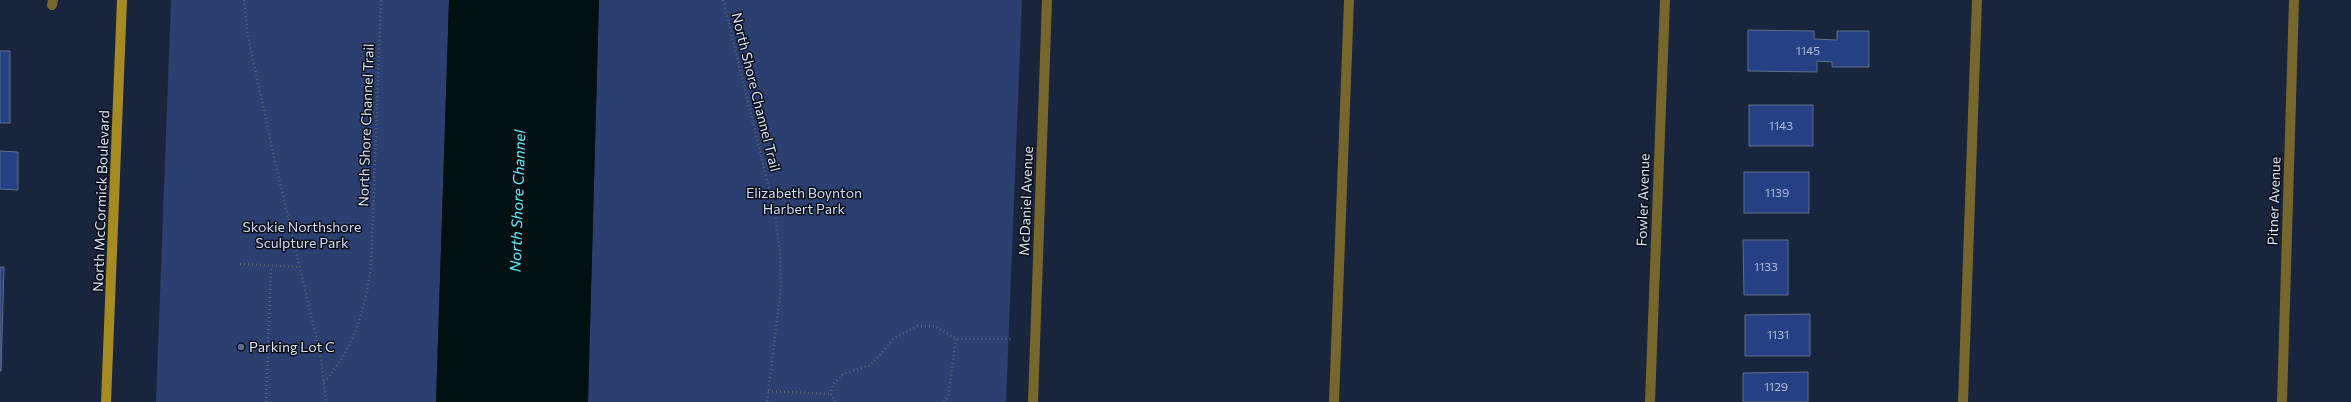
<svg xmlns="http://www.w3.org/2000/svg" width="2351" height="402" viewBox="0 0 2351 402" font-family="Commissioner,sans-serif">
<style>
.green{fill:#2b4070}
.water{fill:#011011}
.building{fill:#254184;stroke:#616f8b}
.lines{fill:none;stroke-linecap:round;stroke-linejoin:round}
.path{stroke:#596379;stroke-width:2.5;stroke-dasharray:1 3;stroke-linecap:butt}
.service{stroke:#77672c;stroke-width:10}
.minor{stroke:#77672c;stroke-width:10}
.secondary{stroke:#a68b22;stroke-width:10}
.service-dot{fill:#5c6f8a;stroke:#090e19;stroke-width:1.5}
.labels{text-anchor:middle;stroke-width:3;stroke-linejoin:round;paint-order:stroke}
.number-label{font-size:12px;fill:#aebbd8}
.street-label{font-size:14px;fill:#dce4f4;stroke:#090e19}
.park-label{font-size:14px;fill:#d3ddf2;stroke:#090e19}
.poi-label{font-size:14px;fill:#dce4f4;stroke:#090e19;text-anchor:start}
.water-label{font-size:15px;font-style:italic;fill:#62ecf1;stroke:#090e19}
</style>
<rect width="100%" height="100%" fill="#19243d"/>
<g class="green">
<path d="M171,0H449L436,402H156Z"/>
<path d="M599,0H1022L1006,402H588Z"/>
</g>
<path class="water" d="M449,0H599L588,402H436Z"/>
<g class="building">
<path d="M1748,30L1814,31V39L1837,40V31H1869V67H1832V62L1817,61V72L1748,71Z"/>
<rect x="0" y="51" width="10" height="72"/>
<rect x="1749" y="105" width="64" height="41"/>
<path d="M0,151L18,152V190L0,189Z"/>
<rect x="1744" y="172" width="65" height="41"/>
<path d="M1743,240H1788V295H1744Z"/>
<path d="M0,267H4L1,371H0Z"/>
<path d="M1810,314V356H1745V315Z"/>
<path d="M1808,372V402H1743V373Z"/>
</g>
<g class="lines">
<g class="path">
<path d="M244,0L248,36L274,157L321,358L326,402"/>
<path d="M723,0L774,208L780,252L781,287L767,402"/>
<path d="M240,264L299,267"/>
<path d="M324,382C355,346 364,312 371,267L381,0"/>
<path d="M768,391L831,394"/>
<path d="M266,402L271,266"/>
<path d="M835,402L831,394L833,384L843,374L871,365L894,338L918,326H935L956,339H1013"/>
<path d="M944,402L948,397L956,339"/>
</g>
<g class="service">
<path d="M52,5L53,0"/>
<path d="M1334,402L1349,0"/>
<path d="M1963,402L1977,0"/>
</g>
<g class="minor">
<path d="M1033,402L1047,0"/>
<path d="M1650,402L1665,0"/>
<path d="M2282,402L2294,0"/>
</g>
<path class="secondary" d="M106,402L122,0"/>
</g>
<circle class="service-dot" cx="241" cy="347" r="4"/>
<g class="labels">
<g class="number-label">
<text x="1808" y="55">1145</text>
<text x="1781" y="130">1143</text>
<text x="1777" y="197">1139</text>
<text x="1766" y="271">1133</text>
<text x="1778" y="339">1131</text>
<text x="1776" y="391">1129</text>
</g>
<g class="street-label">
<text transform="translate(756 92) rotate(76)" y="5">North Shore Channel Trail</text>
<text transform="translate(366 125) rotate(-88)" y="5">North Shore Channel Trail</text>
<text transform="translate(1643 200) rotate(-88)" y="5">Fowler Avenue</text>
<text transform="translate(101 201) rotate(-88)" y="5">North McCormick Boulevard</text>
<text transform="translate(1026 201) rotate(-88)" y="5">McDaniel Avenue</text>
<text transform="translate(2274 201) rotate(-88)" y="5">Pitner Avenue</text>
</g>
<g class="park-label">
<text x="804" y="198">Elizabeth Boynton<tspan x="804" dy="16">Harbert Park</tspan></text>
<text x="302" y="232">Skokie Northshore<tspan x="302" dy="16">Sculpture Park</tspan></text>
</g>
<g class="poi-label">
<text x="249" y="352">Parking Lot C</text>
</g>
<g class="water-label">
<text transform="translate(518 201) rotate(-88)" y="5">North Shore Channel</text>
</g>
</g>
</svg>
